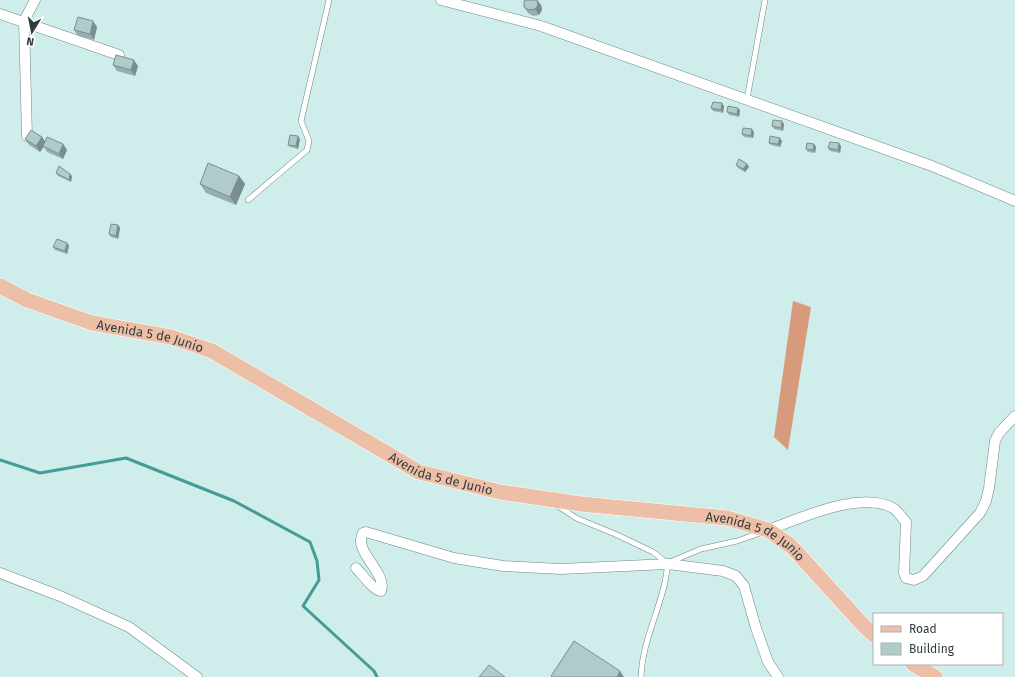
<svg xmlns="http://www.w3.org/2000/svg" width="1015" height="677" viewBox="0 0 1015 677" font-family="'Fira Sans',sans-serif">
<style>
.forest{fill:#d79a7d}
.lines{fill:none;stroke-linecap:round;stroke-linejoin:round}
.stream{stroke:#459c97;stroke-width:3}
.service-casing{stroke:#6b8785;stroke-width:6}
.minor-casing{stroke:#6b8785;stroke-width:11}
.primary-casing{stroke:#fff;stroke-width:16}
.service{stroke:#fff;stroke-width:5}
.minor{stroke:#fff;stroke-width:10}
.primary{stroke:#eebfa7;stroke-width:15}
.wall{fill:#96afae}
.shaded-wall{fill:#7a8f8d}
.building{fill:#afccca;stroke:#7a8f8d}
.labels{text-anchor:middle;stroke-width:4;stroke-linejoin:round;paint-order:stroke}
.street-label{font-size:13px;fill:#303d3c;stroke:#fff}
</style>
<rect width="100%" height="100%" fill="#cfedeb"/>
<path class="forest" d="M793,301L811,307L788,450L774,437Z"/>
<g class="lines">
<path class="stream" d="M0,460L40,473L126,458L234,501L310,542L317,561L319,580L303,606L374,671L377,677"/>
<defs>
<g id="service">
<path d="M747,99L765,0"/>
<path d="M248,200L307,150L309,141L301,121L329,0"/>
<path d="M558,506L576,518L615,534L653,552L667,563"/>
<path d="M670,562L701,549L737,541L763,532"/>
<path d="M641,677C642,644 658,614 665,582C666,576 667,570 668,564"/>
</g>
<g id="minor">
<path d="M441,0L541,26L932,166L1015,201"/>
<path d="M0,14L119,55"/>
<path d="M27,136L24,21L35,0"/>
<path d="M768,530C801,518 861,490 893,508C898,511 902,518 906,522L904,573L906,578L914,580L923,576L980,513L986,501L989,488L995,441L999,433L1015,416"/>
<path d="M356,568C362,574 374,591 381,591C388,573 352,551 363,533L366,532L454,558L503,566L561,569L668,564L723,571L736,576L744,586L756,628L768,662L778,677"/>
<path d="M0,573L60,596L129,627L197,677"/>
</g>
<g id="primary">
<path id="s1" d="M0,286L27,300L92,323L171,337L212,351L419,472L500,492L581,504L727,518L768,530L791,546L864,626L874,635"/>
<path d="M913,664L935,677"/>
</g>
</defs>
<use href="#service" class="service-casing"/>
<use href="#minor" class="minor-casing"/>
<use href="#primary" class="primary-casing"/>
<use href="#service" class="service"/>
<use href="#minor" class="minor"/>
<use href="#primary" class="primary"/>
</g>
<g class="wall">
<path d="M537,0L541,5L542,10L539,15L533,16L528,13L524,7Z"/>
<path d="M97,27L94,40L78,36L74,30Z"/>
<path d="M113,65L138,66L135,76L117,71Z"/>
<path d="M724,106L723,113L713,111L711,108Z"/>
<path d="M740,110L739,117L729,115L727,112Z"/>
<path d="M784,124L783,131L774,129L772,126Z"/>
<path d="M754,132L753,138L744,137L742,134Z"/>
<path d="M42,137L45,142L63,144L67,150L63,159L47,152L44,147L40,152L29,145L25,139Z"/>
<path d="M300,139L298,149L290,147L288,145Z"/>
<path d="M782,141L780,147L771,145L769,143Z"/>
<path d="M814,144L816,147L815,153L808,152L806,149Z"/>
<path d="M841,146L840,153L830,151L828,148Z"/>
<path d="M747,164L749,167L745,172L738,168L736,165Z"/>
<path d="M56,173L72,176L71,182L58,176Z"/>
<path d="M239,176L245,184L236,205L206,193L200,184Z"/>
<path d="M118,225L120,228L118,239L111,237L109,234Z"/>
<path d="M67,243L69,246L67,254L55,250L53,247Z"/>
</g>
<g class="shaded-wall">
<path d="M537,0L541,5L542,10L539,15L535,9Z"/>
<path d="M93,21L97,27L94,40L90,34Z"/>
<path d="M134,60L138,66L135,76L131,70Z"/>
<path d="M722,103L724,106L723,113L721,110Z"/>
<path d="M738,108L740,110L739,117L737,114Z"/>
<path d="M782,121L784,124L783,131L781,128Z"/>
<path d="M752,129L754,132L753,138L751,136Z"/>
<path d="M298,136L300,139L298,149L296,146Z"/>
<path d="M42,137L46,143L40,152L36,146Z"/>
<path d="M780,138L782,141L780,147L778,144Z"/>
<path d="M839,143L841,146L840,153L838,150Z"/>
<path d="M63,144L67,150L63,159L59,154Z"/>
<path d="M814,144L816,147L815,153L813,150Z"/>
<path d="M747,164L749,167L745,172L743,169Z"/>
<path d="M70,174L72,176L71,182L69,180Z"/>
<path d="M239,176L245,184L236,205L230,197Z"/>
<path d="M118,225L120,228L118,239L116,236Z"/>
<path d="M67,243L69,246L67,254L65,251Z"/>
<path d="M620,671L624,677H617Z"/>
</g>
<g class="building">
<path d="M525,0H537L538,5L535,9L529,10L524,7V1Z"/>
<path d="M78,17L93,21L90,34L74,30Z"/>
<path d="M116,55L134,60L131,70L113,65Z"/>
<path d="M713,102L722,103L721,110L711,108Z"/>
<path d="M728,106L738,108L737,114L727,112Z"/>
<path d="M773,120L782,121L781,128L772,126Z"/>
<path d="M743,128L752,129L751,136L742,134Z"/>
<path d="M31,130L42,137L36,146L25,139Z"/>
<path d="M290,135L298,136L296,146L288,145Z"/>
<path d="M770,136L780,138L778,144L769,143Z"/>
<path d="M47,137L63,144L59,154L43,146Z"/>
<path d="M830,142L839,143L838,150L828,148Z"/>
<path d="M807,143L814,144L813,150L806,149Z"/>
<path d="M739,159L747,164L743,169L736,165Z"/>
<path d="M208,163L239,176L230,197L200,184Z"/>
<path d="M59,166L70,174L69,180L56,173Z"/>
<path d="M111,224L118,225L116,236L109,234Z"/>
<path d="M57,239L67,243L65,251L53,247Z"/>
<path d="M574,641L620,671L617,677H552L551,676Z"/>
<path d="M489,665L505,677H479Z"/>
</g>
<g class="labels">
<g class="street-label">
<text dy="5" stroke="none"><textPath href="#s1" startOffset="159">Avenida 5 de Junio</textPath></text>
<text dy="5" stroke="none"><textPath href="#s1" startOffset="484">Avenida 5 de Junio</textPath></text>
<text dy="5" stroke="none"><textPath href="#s1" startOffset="808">Avenida 5 de Junio</textPath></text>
</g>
</g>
<rect x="873" y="613" width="130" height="52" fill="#ffffff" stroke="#acb1b1"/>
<rect x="881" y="626" width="20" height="6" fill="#eebfa7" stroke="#acb1b1"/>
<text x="909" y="633" font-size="12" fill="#303d3c">Road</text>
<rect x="881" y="643" width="20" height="12" fill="#afccca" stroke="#acb1b1"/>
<text x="909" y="653" font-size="12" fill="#303d3c">Building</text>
<g transform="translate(32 32) rotate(190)" stroke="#ffffff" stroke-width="3" paint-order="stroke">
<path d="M0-3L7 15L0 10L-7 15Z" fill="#303d3c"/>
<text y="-6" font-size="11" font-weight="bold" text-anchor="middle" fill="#303d3c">N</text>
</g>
</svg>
